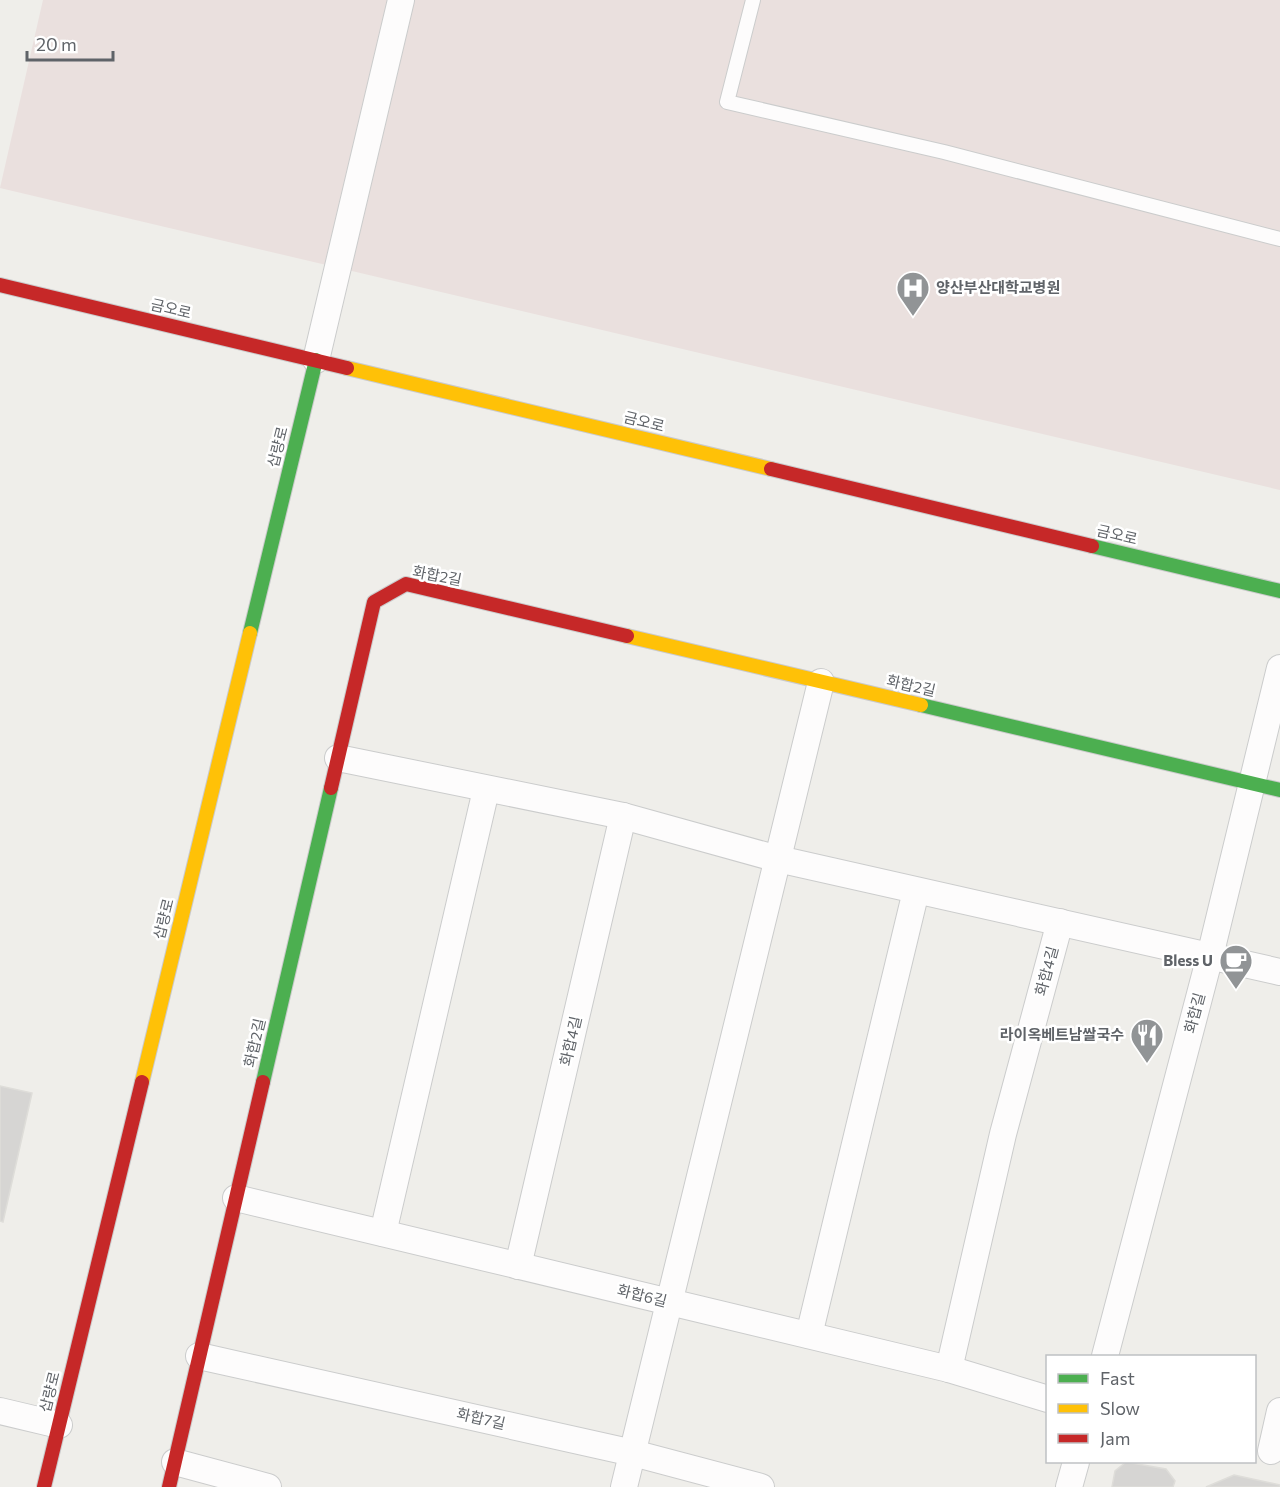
<svg xmlns="http://www.w3.org/2000/svg" width="1280" height="1487" viewBox="0 0 1280 1487" font-family="Commissioner,'Noto Sans KR',sans-serif">
<style>
.medical{fill:#eae0de}
.building{fill:#d6d5d3;stroke:#deddd9;stroke-width:1.5}
.lines{fill:none;stroke-linecap:round;stroke-linejoin:round}
.lane-casing{stroke:#cbcccc;stroke-width:16}
.street-casing{stroke:#cbcccc;stroke-width:28}
.fast-casing{stroke:#cacacb;stroke-width:16}
.slow-casing{stroke:#cacacb;stroke-width:16}
.jam-casing{stroke:#cacacb;stroke-width:16}
.lane{stroke:#fdfcfc;stroke-width:14}
.street{stroke:#fdfcfc;stroke-width:26}
.fast{stroke:#4caf50;stroke-width:14}
.slow{stroke:#ffc107;stroke-width:14}
.jam{stroke:#c62828;stroke-width:14}
.labels{text-anchor:middle;stroke-width:5;stroke-linejoin:round;paint-order:stroke}
.poi-label{font-size:15px;font-weight:bold;fill:#5f6368;stroke:#fff;text-anchor:end}
.street-label{font-size:15px;fill:#5f6368;stroke:#fff}
</style>
<rect width="100%" height="100%" fill="#efeeea"/>
<path class="medical" d="M43,0H1280V490L0,188Z"/>
<g class="building">
<path d="M0,1086L32,1093L3,1222L0,1221Z"/>
<path d="M1126,1462L1166,1469L1175,1481L1173,1487H1112L1115,1471Z"/>
<path d="M1234,1475L1280,1485V1487H1206Z"/>
</g>
<g class="lines">
<defs>
<path id="lane" d="M753,0L727,102L944,152L1280,239"/>
<g id="street">
<path d="M316,360L401,0"/>
<path d="M338,758L623,816L778,859L1280,972"/>
<path d="M236,1198L949,1369L1048,1399"/>
<path d="M383,1233L486,790"/>
<path d="M518,1266L623,816"/>
<path d="M809,1335L916,891"/>
<path d="M199,1356L633,1453L761,1487"/>
<path d="M1105,1356L1210,956L1280,668"/>
<path d="M949,1369L1003,1134L1060,922"/>
<path d="M0,1411L59,1425"/>
<path d="M1271,1451L1280,1411"/>
<path d="M175,1462L268,1487"/>
<path d="M624,1487L821,682"/>
<path d="M1069,1487L1076,1462"/>
</g>
<g id="fast">
<path d="M1092,546L1280,591"/>
<path d="M250,633L316,360"/>
<path d="M921,705L1280,790"/>
<path d="M263,1082L331,788"/>
</g>
<g id="slow">
<path d="M347,368L771,469"/>
<path d="M627,636L921,705"/>
<path d="M142,1082L250,633"/>
</g>
<g id="jam">
<path d="M0,285L347,368"/>
<path d="M771,469L1092,546"/>
<path d="M331,788L374,602L406,584L627,636"/>
<path d="M44,1487L142,1082"/>
<path d="M169,1487L263,1082"/>
</g>
</defs>
<use href="#lane" class="lane-casing"/>
<use href="#street" class="street-casing"/>
<use href="#fast" class="fast-casing"/>
<use href="#slow" class="slow-casing"/>
<use href="#jam" class="jam-casing"/>
<use href="#lane" class="lane"/>
<use href="#street" class="street"/>
<use href="#fast" class="fast"/>
<use href="#slow" class="slow"/>
<use href="#jam" class="jam"/>
</g>
<defs>
<symbol id="hospital-pin" viewBox="-11 -11 22 30"><path d="M0 17L-7.5 6A9.5 9.5 0 1 1 7.5 6Z" fill="#919496" stroke="#fff"/><path d="M-5-5h3v3.5h4V-5h3V5h-3V1.5h-4V5h-3Z" fill="#fff"/></symbol>
<symbol id="cafe-pin" viewBox="-11 -11 22 30"><path d="M0 17L-7.5 6A9.5 9.5 0 1 1 7.5 6Z" fill="#919496" stroke="#fff"/><path d="M-5.5-4.5H6V0H3Q3 3.5 0 3.5H-2.5Q-5.5 3.5-5.5 0ZM3-3.2v2h1.7v-2ZM-6 4.5H4V6H-6Z" fill="#fff"/></symbol>
<symbol id="restaurant-pin" viewBox="-11 -11 22 30"><path d="M0 17L-7.5 6A9.5 9.5 0 1 1 7.5 6Z" fill="#919496" stroke="#fff"/><path d="M-5-6h1v4h1v-4h1v4h1v-4h1v5L-1.5 .5V6h-2V.5L-5-1ZM5-6V6H3V1.5H1.5Q1.5-4 5-6Z" fill="#fff"/></symbol>
</defs>
<g fill-rule="evenodd">
<use href="#hospital-pin" x="894" y="269" width="38" height="52"/>
<use href="#cafe-pin" x="1217" y="942" width="38" height="52"/>
<use href="#restaurant-pin" x="1128" y="1016" width="38" height="52"/>
</g>
<g class="labels">
<g class="poi-label">
<text x="936" y="293" text-anchor="start">양산부산대학교병원</text>
<text x="1213" y="966">Bless U</text>
<text x="1124" y="1040">라이옥베트남쌀국수</text>
</g>
<g class="street-label">
<text transform="translate(171 309) rotate(13)" y="5">금오로</text>
<text transform="translate(644 422) rotate(14)" y="5">금오로</text>
<text transform="translate(278 447) rotate(-76)" y="5">삽량로</text>
<text transform="translate(1117 535) rotate(13)" y="5">금오로</text>
<text transform="translate(437 576) rotate(11)" y="5">화합2길</text>
<text transform="translate(911 686) rotate(13)" y="5">화합2길</text>
<text transform="translate(164 919) rotate(-76)" y="5">삽량로</text>
<text transform="translate(1047 971) rotate(-75)" y="5">화합4길</text>
<text transform="translate(1195 1013) rotate(-75)" y="5">화합길</text>
<text transform="translate(571 1041) rotate(-77)" y="5">화합4길</text>
<text transform="translate(255 1043) rotate(-77)" y="5">화합2길</text>
<text transform="translate(642 1296) rotate(14)" y="5">화합6길</text>
<text transform="translate(50 1392) rotate(-76)" y="5">삽량로</text>
<text transform="translate(481 1419) rotate(13)" y="5">화합7길</text>
</g>
</g>
<rect x="1046" y="1355" width="210" height="108" fill="#ffffff" stroke="#bfc1c3" stroke-width="1.5"/>
<rect x="1058" y="1374" width="30" height="9" fill="#4caf50" stroke="#bfc1c3" stroke-width="1.5"/>
<text x="1100" y="1385" font-size="18" fill="#5f6368">Fast</text>
<rect x="1058" y="1404" width="30" height="9" fill="#ffc107" stroke="#bfc1c3" stroke-width="1.5"/>
<text x="1100" y="1415" font-size="18" fill="#5f6368">Slow</text>
<rect x="1058" y="1434" width="30" height="9" fill="#c62828" stroke="#bfc1c3" stroke-width="1.5"/>
<text x="1100" y="1445" font-size="18" fill="#5f6368">Jam</text>
<path d="M27 51v9h86v-9" fill="none" stroke="#5f6368" stroke-width="3"/>
<text x="36" y="51" font-size="18" fill="#5f6368" stroke="#ffffff" stroke-width="4.5" paint-order="stroke">20 m</text>
</svg>
